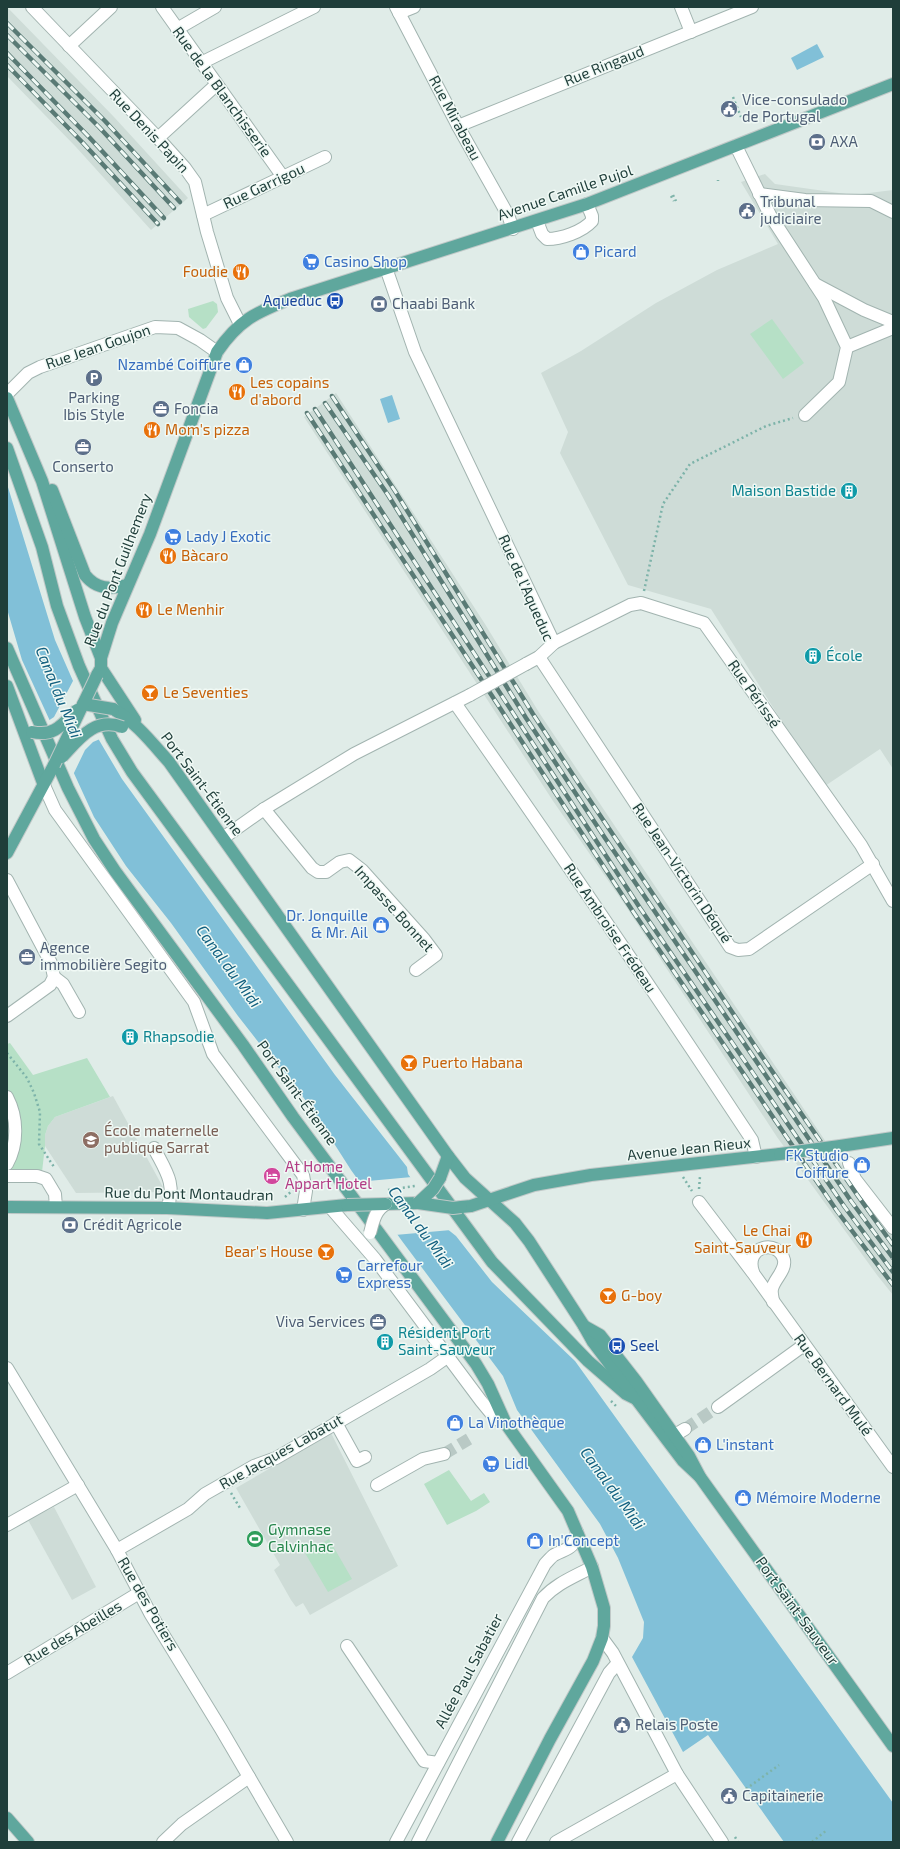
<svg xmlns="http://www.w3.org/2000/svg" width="900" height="1849" viewBox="0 0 900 1849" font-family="'Exo 2',sans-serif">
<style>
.built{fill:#cedcd7}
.green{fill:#b6e0c6}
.water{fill:#81c0d8}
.pier{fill:#e0ece8}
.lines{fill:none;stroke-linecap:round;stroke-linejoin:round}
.minor-tunnel{stroke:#b9c9c5;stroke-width:12;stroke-dasharray:12 6;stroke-linecap:butt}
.minor-casing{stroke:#a2b4b0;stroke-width:14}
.major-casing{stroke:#c0c9c8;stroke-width:14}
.path{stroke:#7db3a9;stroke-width:2.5;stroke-dasharray:2 3;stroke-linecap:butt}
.minor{stroke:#fff;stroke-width:12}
.major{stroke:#5fa79d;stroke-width:12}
.rail-casing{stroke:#597a75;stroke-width:4.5}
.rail{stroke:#f0f9f5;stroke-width:3;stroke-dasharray:9;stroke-linecap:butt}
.minor-bridge-casing{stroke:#a2b4b0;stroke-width:14;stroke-linecap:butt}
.major-bridge-casing{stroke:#c0c9c8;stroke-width:14;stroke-linecap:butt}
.path-bridge{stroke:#7db3a9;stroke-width:2.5;stroke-dasharray:2 3;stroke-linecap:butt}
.minor-bridge{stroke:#fff;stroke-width:12}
.major-bridge{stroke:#5fa79d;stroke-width:12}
.labels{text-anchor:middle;stroke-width:3;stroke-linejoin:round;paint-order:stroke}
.street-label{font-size:15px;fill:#1f3e3a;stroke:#f0f9f5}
.service-label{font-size:15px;fill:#4e5e75;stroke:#f0f9f5;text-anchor:start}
.shop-label{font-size:15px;fill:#366cbe;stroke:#f0f9f5;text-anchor:start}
.food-label{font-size:15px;fill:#c56008;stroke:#f0f9f5;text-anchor:start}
.transit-label{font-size:15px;fill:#164399;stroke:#f0f9f5;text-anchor:end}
.culture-label{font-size:15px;fill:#0d838f;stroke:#f0f9f5;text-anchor:start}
.education-label{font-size:15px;fill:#785e54;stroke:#f0f9f5;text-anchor:start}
.hotel-label{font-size:15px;fill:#b23c85;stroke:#f0f9f5;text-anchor:start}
.leisure-label{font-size:15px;fill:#27864d;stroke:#f0f9f5;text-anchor:start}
.water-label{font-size:16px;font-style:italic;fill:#136180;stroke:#f0f9f5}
</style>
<rect width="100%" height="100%" fill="#e0ece8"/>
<g class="built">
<path d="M7,7L114,117L188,198L151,230L76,147L7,76Z"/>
<path d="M765,174L775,184L853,195L893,190V769L880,749L825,786L798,747L711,609L628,585L560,453L568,432L541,373L581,351L656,303L717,270L778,244L741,182Z"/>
<path d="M336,393L485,624L540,714L852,1181L893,1236V1295L877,1275L777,1137L623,902L553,801L304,417Z"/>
<path d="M113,1096L164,1189L163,1192L76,1193L45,1146V1135L48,1126L55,1117Z"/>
<path d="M331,1433L398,1566L310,1615L303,1603L296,1607L291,1600L274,1570L280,1565L236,1488Z"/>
<path d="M54,1507L96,1587L72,1600L28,1520Z"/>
</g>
<g class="green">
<path d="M213,301L217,304L218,312L206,328L203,329L189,317L188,309Z"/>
<path d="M772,319L804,363L783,379L750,334Z"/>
<path d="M10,1043L33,1075L87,1058L110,1097L55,1117L48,1126L45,1135V1146L42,1172H10V1094L7,1088V1044Z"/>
<path d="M449,1470L471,1501L484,1493L490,1502L476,1511L447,1525L424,1484Z"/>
<path d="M329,1539L352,1579L328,1592L305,1553Z"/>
</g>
<g class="water">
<path d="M817,44L824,57L797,70L791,58Z"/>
<path d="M392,395L400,419L388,423L380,399Z"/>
<path d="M7,484L55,640L99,740L122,779L335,1075L407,1167L408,1174L446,1228L456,1236L492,1282L575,1361L893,1803V1842H784L708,1735L683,1752L632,1657L643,1638L644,1622L618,1558L600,1524L517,1410L503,1376L402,1241L351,1170L312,1109L283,1070L281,1071L238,1016L171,923L126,866L94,817L22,660L7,609Z"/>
</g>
<g class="pier">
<path d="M74,679L100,739L93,742L85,750L73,775L48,721L54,717Z"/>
<path d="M412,1177L447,1227L451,1230L395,1235L357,1182Z"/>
</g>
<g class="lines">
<g class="minor-tunnel">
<path d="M685,1429L718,1407"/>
<path d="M444,1454L469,1439"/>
</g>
<defs>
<g id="minor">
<path d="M32,7L158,138L185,168L195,182L207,232L227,298L240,324"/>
<path d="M162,7L283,177"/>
<path d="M396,7L458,126L508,215L513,229"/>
<path d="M681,7L691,32"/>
<path d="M399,13L414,7"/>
<path d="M177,29L215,7"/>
<path d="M69,46L111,7"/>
<path d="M201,63L314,7"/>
<path d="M458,126L752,7"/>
<path d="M158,138L216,85"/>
<path d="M736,146L770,215L824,298L847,347L839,382L805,415"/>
<path d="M759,194L805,200L871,201L893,212"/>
<path d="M203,215L325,157"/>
<path d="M537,221L542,234L547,239C561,239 582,232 592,221V216L587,204"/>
<path d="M386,268L415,352L554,643"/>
<path d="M815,284L864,310L893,322"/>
<path d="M847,347L893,328"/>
<path d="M7,394L28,373L40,367L155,327L178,328L200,340L217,352"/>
<path d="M539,657L730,947L738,950L749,949L873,864"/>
<path d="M526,664L539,657L554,643L630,605L641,603L704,623L861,845L893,901"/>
<path d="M455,703C556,847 655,993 752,1140L756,1157"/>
<path d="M43,783L55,810L194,1002L213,1054L303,1175L306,1191L303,1210"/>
<path d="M264,809L312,868L318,872H326L340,862L349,860L362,870L424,939L436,955L416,970"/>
<path d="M223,838L264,809L354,754L470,695"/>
<path d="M7,880L51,963L54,977L50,985L7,1016"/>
<path d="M54,977L63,984L79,1012"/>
<path d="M7,1097C18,1118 18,1144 7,1164"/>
<path d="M154,1148C165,1170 177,1184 167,1208"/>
<path d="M849,1163L855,1179L893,1228"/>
<path d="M7,1176H37L46,1179L55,1194L56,1207"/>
<path d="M699,1202L753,1273L893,1467"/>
<path d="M330,1207L375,1259L481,1401L495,1418L506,1424"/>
<path d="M753,1272C744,1245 779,1239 784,1260C786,1271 774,1279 772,1289C771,1293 773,1298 773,1302"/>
<path d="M7,1368L117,1550L150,1613L221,1729L287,1842"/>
<path d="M718,1407L804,1345"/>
<path d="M336,1423L357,1461L365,1457"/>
<path d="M670,1443L675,1435L685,1429"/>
<path d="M377,1485L423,1459L444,1454"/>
<path d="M7,1525L78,1485"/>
<path d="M117,1550L188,1509L205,1494L254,1466L276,1458L430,1369L447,1357"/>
<path d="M602,1638L613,1653L677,1774L722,1842"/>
<path d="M347,1646L424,1761L438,1763"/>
<path d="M7,1673L139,1593"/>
<path d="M163,1842L182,1824L249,1777"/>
<path d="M396,1842L545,1564C548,1561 551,1557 554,1555C567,1548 574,1550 577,1532"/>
<path d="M418,1842L543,1598C557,1583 574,1577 592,1567"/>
<path d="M518,1842L609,1673L617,1664"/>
<path d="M556,1842L677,1774"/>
</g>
<g id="major">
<path d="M7,398L42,481L85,617L101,658"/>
<path d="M7,448L42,547L57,606L79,666L112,739L132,772L492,1262L588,1361L626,1394L634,1398"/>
<path d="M52,490L85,575C96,589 110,590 127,585"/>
<path d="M7,648L68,788L94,839L115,871L243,1045L293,1117L476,1364L488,1384L506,1424L568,1511L592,1567L604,1608V1626L602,1638L593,1661L550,1739L497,1842"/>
<path d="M101,668L135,720"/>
<path d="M97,675L101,668V658L112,623L150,534L217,352C239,320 255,313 290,299L587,204L893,84"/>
<path d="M7,686L43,783"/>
<path d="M113,709C136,722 152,743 169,762L448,1156L465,1178L515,1223L529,1241L584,1326L593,1342L683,1461L700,1477"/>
<path d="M7,853L54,765"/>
<path d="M840,1146L893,1138"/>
<path d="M440,1178L448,1156"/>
<path d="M386,1204L418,1203"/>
<path d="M7,1207L167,1208L267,1213L347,1205"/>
<path d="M461,1207L471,1206L534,1185L591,1175L780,1154"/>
<path d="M584,1326L600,1335L636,1381L689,1456L700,1477L893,1746"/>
<path d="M7,1818L28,1842"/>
</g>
</defs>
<use href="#minor" class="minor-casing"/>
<use href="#major" class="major-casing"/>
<g class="path">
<path d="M733,97L741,117"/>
<path d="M730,108L737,106"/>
<path d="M718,180V181"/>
<path d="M673,195L676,201"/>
<path d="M671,196L674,201"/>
<path d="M644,591L663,504L690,464L766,426L793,418"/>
<path d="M7,1053L27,1078L34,1093L40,1112L39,1144L54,1167"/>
<path d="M683,1177L692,1191"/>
<path d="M699,1189L700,1176"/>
<path d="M285,1197L293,1190"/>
<path d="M611,1401L618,1408"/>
<path d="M231,1493L240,1508"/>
<path d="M746,1789L779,1765"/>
<path d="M735,1837L738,1842"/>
<path d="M812,1842L827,1830"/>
</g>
<use href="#minor" class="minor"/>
<use href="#major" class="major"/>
<defs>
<g id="rail">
<path d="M7,23L105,121L180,202"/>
<path d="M7,35L99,127L174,208"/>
<path d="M7,53L89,137L164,218"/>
<path d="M7,65L83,143L158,224"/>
<path d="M332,396L395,491L533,714L579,784L761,1055L858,1196L893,1245"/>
<path d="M325,403L388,495L526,718L605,838L851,1201L893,1258"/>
<path d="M315,409L640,908L844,1206L893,1272"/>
<path d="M307,413L634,913L837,1211L893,1285"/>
</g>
</defs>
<use href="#rail" class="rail-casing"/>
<use href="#rail" class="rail"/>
<defs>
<g id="minor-bridge">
<path d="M470,695L526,664"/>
<path d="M370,1233C373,1222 375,1210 386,1204"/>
</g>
<g id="major-bridge">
<path d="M83,704L113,709"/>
<path d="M32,732C54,737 62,725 77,710"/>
<path d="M62,757C78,740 95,716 122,727"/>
<path d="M54,765L97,675"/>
<path d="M780,1154L840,1146"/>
<path d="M418,1203L453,1208L461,1207"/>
<path d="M418,1203L433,1189L440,1178"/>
<path d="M347,1205L386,1204"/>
</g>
</defs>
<use href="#minor-bridge" class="minor-bridge-casing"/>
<use href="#major-bridge" class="major-bridge-casing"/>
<path class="path-bridge" d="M388,1190L415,1186"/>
<use href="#minor-bridge" class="minor-bridge"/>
<use href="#major-bridge" class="major-bridge"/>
</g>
<defs>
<symbol id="civic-disc" viewBox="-11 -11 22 22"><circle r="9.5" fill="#5c6f8a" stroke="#f0f9f5"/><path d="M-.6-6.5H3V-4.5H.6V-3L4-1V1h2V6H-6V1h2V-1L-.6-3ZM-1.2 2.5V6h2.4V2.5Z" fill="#fff"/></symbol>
<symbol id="bank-disc" viewBox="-11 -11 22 22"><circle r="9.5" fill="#5c6f8a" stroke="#f0f9f5"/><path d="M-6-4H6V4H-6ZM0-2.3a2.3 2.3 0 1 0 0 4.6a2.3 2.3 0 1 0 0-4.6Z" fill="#fff"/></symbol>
<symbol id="shop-disc" viewBox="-11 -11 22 22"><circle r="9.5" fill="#3f7fe0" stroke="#f0f9f5"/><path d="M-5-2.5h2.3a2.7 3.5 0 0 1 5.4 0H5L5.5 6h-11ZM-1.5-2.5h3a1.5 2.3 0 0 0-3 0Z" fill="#fff"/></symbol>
<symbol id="supermarket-disc" viewBox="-11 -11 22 22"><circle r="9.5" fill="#3f7fe0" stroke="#f0f9f5"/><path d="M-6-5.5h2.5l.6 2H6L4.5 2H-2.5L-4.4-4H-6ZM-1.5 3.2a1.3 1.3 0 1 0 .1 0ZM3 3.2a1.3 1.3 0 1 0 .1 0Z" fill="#fff"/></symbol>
<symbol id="restaurant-disc" viewBox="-11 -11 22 22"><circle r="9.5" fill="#e8710a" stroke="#f0f9f5"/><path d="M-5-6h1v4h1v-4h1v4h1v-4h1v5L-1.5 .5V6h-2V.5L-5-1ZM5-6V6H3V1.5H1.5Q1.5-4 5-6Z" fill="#fff"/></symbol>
<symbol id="bus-disc" viewBox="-11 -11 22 22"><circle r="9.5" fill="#1a4fb4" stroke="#f0f9f5"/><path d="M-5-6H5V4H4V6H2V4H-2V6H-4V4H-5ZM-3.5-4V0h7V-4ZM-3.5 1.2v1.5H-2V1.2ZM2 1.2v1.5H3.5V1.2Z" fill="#fff"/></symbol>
<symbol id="parking-disc" viewBox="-11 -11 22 22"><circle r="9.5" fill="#5c6f8a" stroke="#f0f9f5"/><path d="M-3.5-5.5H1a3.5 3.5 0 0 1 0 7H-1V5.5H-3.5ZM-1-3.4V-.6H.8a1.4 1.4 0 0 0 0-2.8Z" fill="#fff"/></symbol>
<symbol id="office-disc" viewBox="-11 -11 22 22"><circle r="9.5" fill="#5c6f8a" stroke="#f0f9f5"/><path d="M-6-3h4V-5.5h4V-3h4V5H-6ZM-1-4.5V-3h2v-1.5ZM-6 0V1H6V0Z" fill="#fff"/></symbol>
<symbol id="building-disc" viewBox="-11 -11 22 22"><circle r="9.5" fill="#0f9aa8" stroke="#f0f9f5"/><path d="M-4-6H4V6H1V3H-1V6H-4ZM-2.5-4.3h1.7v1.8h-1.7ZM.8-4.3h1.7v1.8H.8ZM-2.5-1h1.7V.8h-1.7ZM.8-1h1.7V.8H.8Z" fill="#fff"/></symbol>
<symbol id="bar-disc" viewBox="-11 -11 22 22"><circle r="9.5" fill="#e8710a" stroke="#f0f9f5"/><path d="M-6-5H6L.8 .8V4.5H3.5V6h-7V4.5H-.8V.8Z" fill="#fff"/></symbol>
<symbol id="school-disc" viewBox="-11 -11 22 22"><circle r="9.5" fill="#8d6e63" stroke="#f0f9f5"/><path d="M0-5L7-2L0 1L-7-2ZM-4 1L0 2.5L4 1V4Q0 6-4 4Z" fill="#fff"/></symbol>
<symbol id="hotel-disc" viewBox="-11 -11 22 22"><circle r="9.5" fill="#d1479c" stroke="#f0f9f5"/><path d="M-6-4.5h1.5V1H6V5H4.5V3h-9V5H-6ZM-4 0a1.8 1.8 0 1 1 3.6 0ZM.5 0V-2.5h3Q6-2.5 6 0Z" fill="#fff"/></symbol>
<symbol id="stadium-disc" viewBox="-11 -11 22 22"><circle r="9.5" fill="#2e9e5b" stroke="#f0f9f5"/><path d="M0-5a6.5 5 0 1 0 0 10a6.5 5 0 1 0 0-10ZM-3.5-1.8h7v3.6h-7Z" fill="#fff"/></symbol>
</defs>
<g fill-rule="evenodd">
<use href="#civic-disc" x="719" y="99" width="20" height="20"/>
<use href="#bank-disc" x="807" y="132" width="20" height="20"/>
<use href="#civic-disc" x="737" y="201" width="20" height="20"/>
<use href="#shop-disc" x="571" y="242" width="20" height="20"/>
<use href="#supermarket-disc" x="301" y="252" width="20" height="20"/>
<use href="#restaurant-disc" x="231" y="262" width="20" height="20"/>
<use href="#bus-disc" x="325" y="291" width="20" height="20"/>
<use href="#bank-disc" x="369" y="294" width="20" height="20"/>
<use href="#shop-disc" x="234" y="355" width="20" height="20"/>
<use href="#parking-disc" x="84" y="368" width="20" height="20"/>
<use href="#restaurant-disc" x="227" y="382" width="20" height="20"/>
<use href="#office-disc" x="151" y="399" width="20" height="20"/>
<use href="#restaurant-disc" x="142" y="420" width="20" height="20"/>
<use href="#office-disc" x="73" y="437" width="20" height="20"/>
<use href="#building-disc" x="839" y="481" width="20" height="20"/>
<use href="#supermarket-disc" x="163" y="527" width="20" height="20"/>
<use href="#restaurant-disc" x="158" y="546" width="20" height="20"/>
<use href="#restaurant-disc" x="134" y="600" width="20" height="20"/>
<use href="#building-disc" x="803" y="646" width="20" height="20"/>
<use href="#bar-disc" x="140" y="683" width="20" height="20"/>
<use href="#shop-disc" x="371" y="915" width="20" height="20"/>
<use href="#office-disc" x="17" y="947" width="20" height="20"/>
<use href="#building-disc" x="120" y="1027" width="20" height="20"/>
<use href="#bar-disc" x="399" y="1053" width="20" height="20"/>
<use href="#school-disc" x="81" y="1130" width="20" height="20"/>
<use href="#shop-disc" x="852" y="1155" width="20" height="20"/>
<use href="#hotel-disc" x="262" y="1166" width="20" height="20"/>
<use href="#bank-disc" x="60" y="1215" width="20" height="20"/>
<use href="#restaurant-disc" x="794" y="1230" width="20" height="20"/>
<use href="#bar-disc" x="316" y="1242" width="20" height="20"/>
<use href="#supermarket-disc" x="334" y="1265" width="20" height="20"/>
<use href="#bar-disc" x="598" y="1286" width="20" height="20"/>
<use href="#office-disc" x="368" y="1312" width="20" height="20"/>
<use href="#building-disc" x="375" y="1332" width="20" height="20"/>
<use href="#bus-disc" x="607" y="1336" width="20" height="20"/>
<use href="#shop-disc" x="445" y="1413" width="20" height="20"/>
<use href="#shop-disc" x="693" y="1435" width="20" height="20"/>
<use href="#supermarket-disc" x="481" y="1454" width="20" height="20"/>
<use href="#shop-disc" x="733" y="1488" width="20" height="20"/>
<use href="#stadium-disc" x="245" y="1529" width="20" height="20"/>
<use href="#shop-disc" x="525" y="1531" width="20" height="20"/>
<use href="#civic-disc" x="612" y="1715" width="20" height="20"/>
<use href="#civic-disc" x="719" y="1786" width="20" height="20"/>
</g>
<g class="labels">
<g class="street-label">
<text transform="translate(604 66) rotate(-22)" y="5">Rue Ringaud</text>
<text transform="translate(222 92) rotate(54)" y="5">Rue de la Blanchisserie</text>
<text transform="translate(455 118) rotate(62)" y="5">Rue Mirabeau</text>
<text transform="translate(149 131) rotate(47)" y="5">Rue Denis Papin</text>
<text transform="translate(264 186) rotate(-25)" y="5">Rue Garrigou</text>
<text transform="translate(565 193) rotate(-19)" y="5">Avenue Camille Pujol</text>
<text transform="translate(98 347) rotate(-19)" y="5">Rue Jean Goujon</text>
<text transform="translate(118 570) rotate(-69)" y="5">Rue du Pont Guilhemery</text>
<text transform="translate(526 588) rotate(66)" y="5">Rue de l'Aqueduc</text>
<text transform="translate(754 694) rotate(55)" y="5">Rue Périssé</text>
<text transform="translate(202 784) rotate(53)" y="5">Port Saint-Étienne</text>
<text transform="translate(682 873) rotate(56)" y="5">Rue Jean-Victorin Déqué</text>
<text transform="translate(394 909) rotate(48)" y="5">Impasse Bonnet</text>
<text transform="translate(610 928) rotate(56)" y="5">Rue Ambroise Frédeau</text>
<text transform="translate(297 1093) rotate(54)" y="5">Port Saint-Étienne</text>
<text transform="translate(689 1149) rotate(-6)" y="5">Avenue Jean Rieux</text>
<text transform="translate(189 1194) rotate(1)" y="5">Rue du Pont Montaudran</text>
<text transform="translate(833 1385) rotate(54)" y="5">Rue Bernard Mulé</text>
<text transform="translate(281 1452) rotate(-29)" y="5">Rue Jacques Labatut</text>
<text transform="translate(148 1604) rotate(60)" y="5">Rue des Potiers</text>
<text transform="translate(797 1611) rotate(54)" y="5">Port Saint-Sauveur</text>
<text transform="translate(73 1633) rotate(-31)" y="5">Rue des Abeilles</text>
<text transform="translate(469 1671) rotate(-62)" y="5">Allée Paul Sabatier</text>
</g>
<g class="service-label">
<text x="742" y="105">Vice-consulado<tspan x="742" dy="17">de Portugal</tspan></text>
<text x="830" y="147">AXA</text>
<text x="760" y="207">Tribunal<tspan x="760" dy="17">judiciaire</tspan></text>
<text x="392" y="309">Chaabi Bank</text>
<text x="94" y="403" text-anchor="middle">Parking<tspan x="94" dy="17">Ibis Style</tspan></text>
<text x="174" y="414">Foncia</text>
<text x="83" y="472" text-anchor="middle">Conserto</text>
<text x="40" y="953">Agence<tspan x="40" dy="17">immobilière Segito</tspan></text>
<text x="83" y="1230">Crédit Agricole</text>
<text x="365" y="1327" text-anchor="end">Viva Services</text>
<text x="635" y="1730">Relais Poste</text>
<text x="742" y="1801">Capitainerie</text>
</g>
<g class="shop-label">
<text x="594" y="257">Picard</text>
<text x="324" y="267">Casino Shop</text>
<text x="231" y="370" text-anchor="end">Nzambé Coiffure</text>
<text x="186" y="542">Lady J Exotic</text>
<text x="368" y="921" text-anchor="end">Dr. Jonquille<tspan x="368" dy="17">&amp; Mr. Ail</tspan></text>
<text x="849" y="1161" text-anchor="end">FK Studio<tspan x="849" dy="17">Coiffure</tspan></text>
<text x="357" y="1271">Carrefour<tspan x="357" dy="17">Express</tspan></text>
<text x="468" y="1428">La Vinothèque</text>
<text x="716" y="1450">L'instant</text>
<text x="504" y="1469">Lidl</text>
<text x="756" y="1503">Mémoire Moderne</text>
<text x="548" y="1546">In'Concept</text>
</g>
<g class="food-label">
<text x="228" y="277" text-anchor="end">Foudie</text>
<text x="250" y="388">Les copains<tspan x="250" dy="17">d'abord</tspan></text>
<text x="165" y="435">Mom's pizza</text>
<text x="181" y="561">Bàcaro</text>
<text x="157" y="615">Le Menhir</text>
<text x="163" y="698">Le Seventies</text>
<text x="422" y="1068">Puerto Habana</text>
<text x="791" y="1236" text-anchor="end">Le Chai<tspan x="791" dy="17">Saint-Sauveur</tspan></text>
<text x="313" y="1257" text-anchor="end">Bear's House</text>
<text x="621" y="1301">G-boy</text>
</g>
<g class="transit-label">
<text x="322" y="306">Aqueduc</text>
<text x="630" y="1351" text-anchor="start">Seel</text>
</g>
<g class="culture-label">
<text x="836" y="496" text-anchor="end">Maison Bastide</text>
<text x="826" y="661">École</text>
<text x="143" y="1042">Rhapsodie</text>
<text x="398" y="1338">Résident Port<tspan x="398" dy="17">Saint-Sauveur</tspan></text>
</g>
<g class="education-label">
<text x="104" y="1136">École maternelle<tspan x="104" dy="17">publique Sarrat</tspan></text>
</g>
<g class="hotel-label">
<text x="285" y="1172">At Home<tspan x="285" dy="17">Appart Hotel</tspan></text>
</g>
<g class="leisure-label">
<text x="268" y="1535">Gymnase<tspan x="268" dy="17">Calvinhac</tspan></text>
</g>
<g class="water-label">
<text transform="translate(59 692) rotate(68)" y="6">Canal du Midi</text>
<text transform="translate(229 966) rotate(54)" y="6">Canal du Midi</text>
<text transform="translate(421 1227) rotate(54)" y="6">Canal du Midi</text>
<text transform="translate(613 1488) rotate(54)" y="6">Canal du Midi</text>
</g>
</g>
<rect width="900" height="1849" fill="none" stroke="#1f3e3a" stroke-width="16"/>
</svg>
